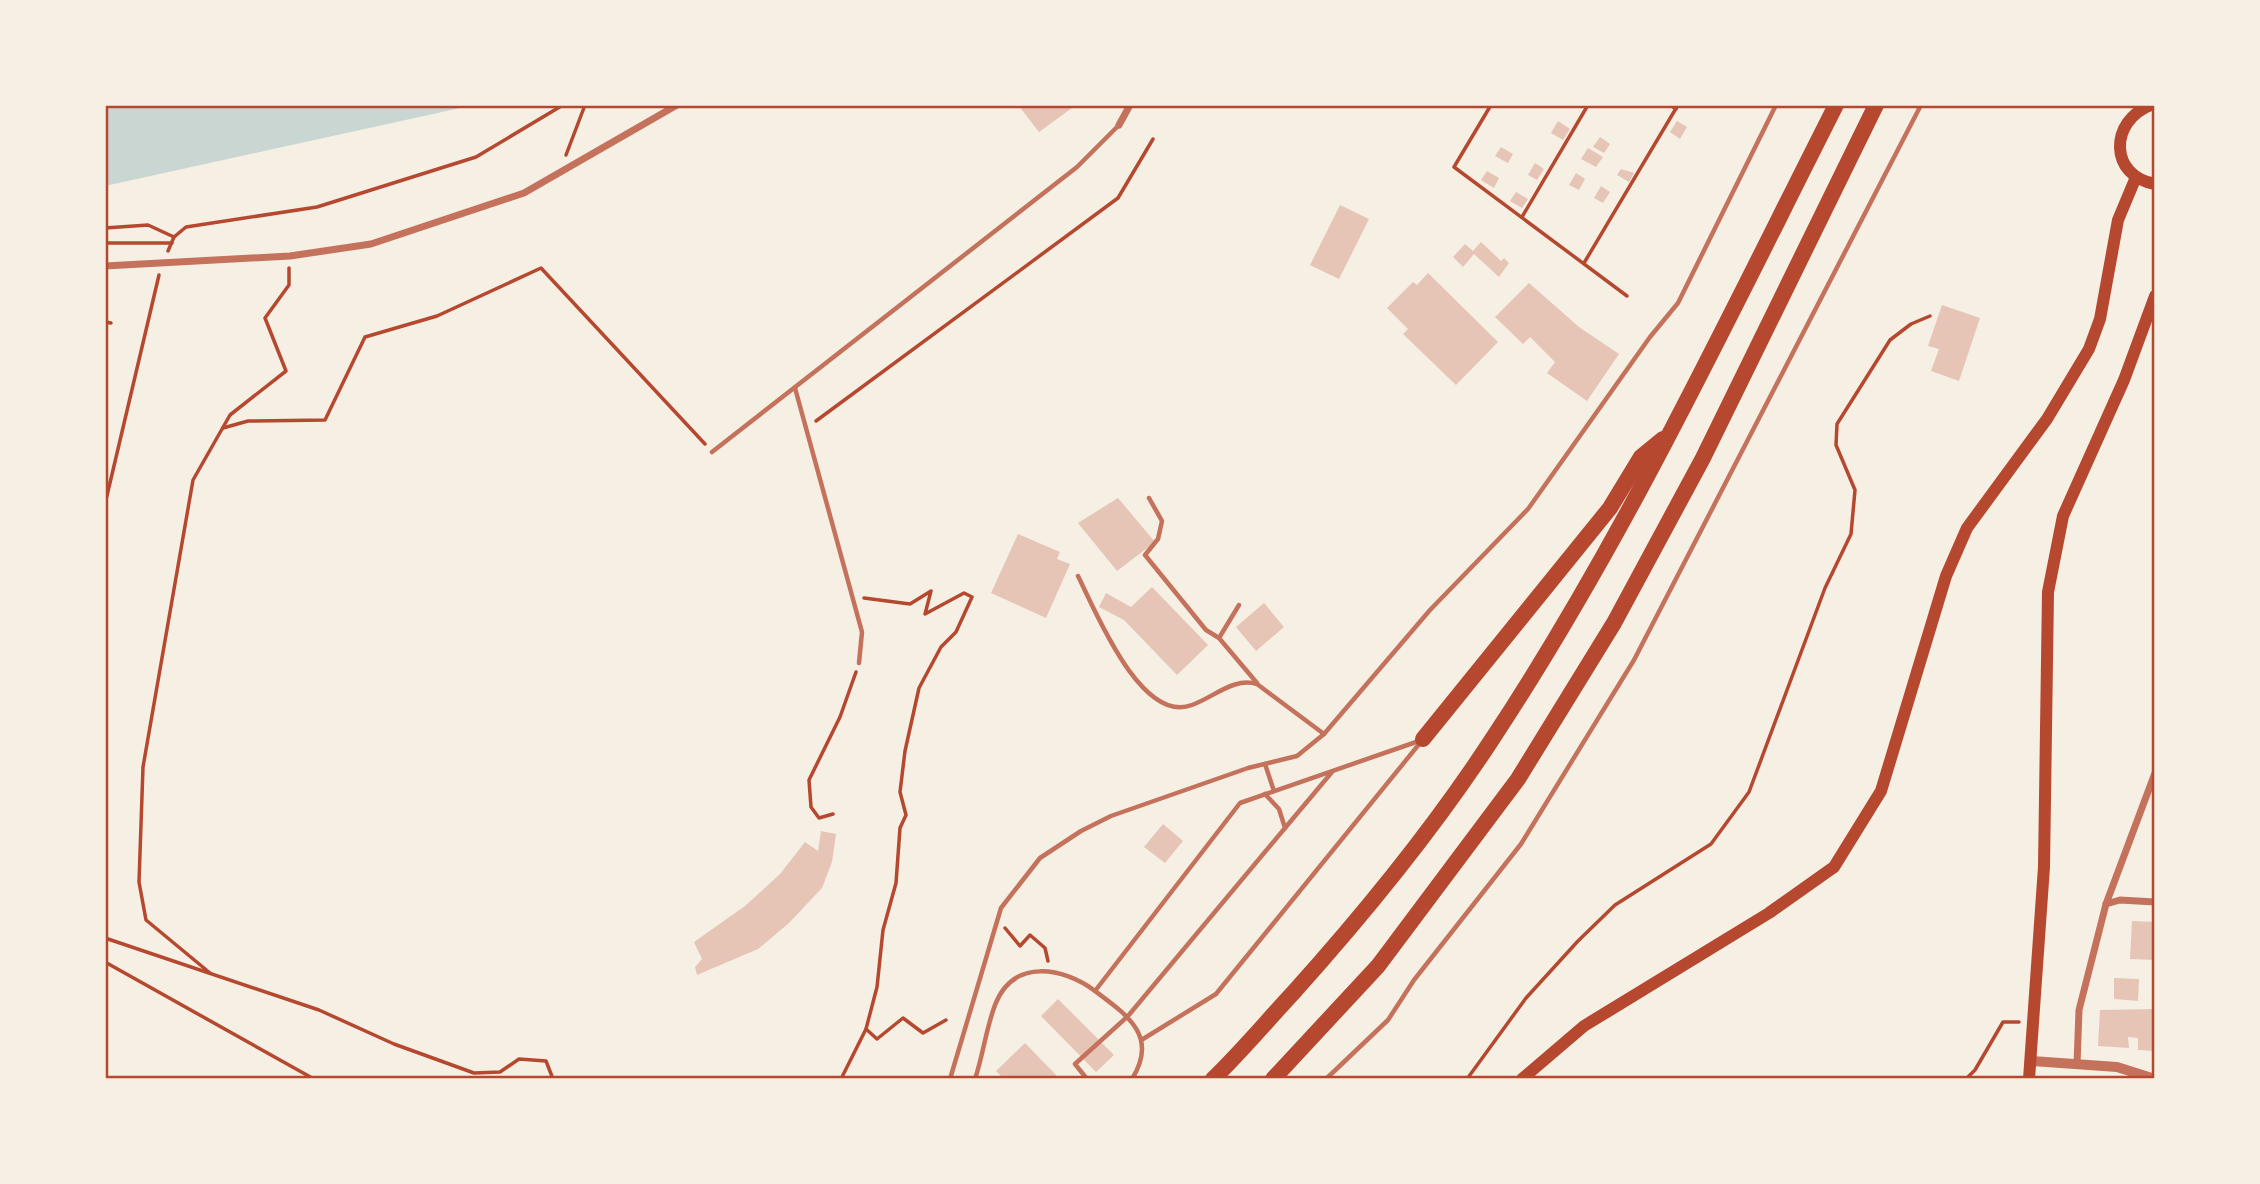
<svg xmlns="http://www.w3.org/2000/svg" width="2260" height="1184" viewBox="0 0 2260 1184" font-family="Georgia,serif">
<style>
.water{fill:#c9d6d2}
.building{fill:#e6c5b7}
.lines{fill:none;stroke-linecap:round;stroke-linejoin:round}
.path{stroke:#b5482f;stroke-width:3.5}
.service{stroke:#c5725c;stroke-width:4.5}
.minor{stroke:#c5725c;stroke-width:7}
.tertiary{stroke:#c5725c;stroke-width:10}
.secondary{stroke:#b5482f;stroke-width:12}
.motorway{stroke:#b5482f;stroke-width:16}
.neatline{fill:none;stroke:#b5482f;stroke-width:2.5}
</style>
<rect width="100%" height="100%" fill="#f6efe4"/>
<path class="water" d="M105,105H474L105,186Z"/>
<g class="building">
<path d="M1018,105H1076L1039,132Z"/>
<path d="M1558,121L1570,129L1563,140L1551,133Z"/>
<path d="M1677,121L1687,127L1680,139L1670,132Z"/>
<path d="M1600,137L1610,144L1604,153L1593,147Z"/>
<path d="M1501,147L1513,154L1508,163L1495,156Z"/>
<path d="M1588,148L1603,157L1596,167L1581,159Z"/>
<path d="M1535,163L1544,169L1537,180L1528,175Z"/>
<path d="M1621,169L1634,173L1629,182L1617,175Z"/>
<path d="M1487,171L1499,178L1494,188L1481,180Z"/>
<path d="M1576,173L1585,179L1579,190L1569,185Z"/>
<path d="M1601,186L1610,192L1603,203L1594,198Z"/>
<path d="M1516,192L1528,199L1522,208L1510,201Z"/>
<path d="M1340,205L1369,219L1339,279L1310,265Z"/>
<path d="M1481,242L1501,261L1504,258L1509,263L1499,277L1474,254L1463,267L1453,257L1465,244L1473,251Z"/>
<path d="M1428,273L1498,342L1456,385L1403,334L1408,329L1387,308L1413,282L1417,285Z"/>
<path d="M1529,283L1579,327L1619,354L1587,401L1547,373L1555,362L1530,337L1523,344L1495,317Z"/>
<path d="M1942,305L1980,318L1959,381L1931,371L1939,349L1928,346Z"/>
<path d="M1118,498L1155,542L1117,571L1078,523Z"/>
<path d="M1018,534L1060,552L1057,559L1070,564L1046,618L991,593Z"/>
<path d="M1152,587L1208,645L1177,675L1124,620L1099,607L1106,593L1131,607Z"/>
<path d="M1264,603L1284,627L1256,651L1236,627Z"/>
<path d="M1163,824L1183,841L1165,863L1144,847Z"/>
<path d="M821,831L836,834L832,862L822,888L789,923L758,949L697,975L695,967L702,959L694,942L745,906L780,874L805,842L818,851Z"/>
<path d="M2132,921L2155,922V960L2130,959Z"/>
<path d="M2114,978L2139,979L2138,1001L2114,999Z"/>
<path d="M1058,999L1114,1055L1096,1072L1041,1016Z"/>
<path d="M2155,1009V1051L2138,1050V1038L2128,1037L2129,1048L2098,1046L2100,1010Z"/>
<path d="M1025,1043L1058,1077L1057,1079H1004L996,1071Z"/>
</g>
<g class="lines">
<g class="path">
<path d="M1491,105L1454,167L1627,296"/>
<path d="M1670,105L1676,109"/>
<path d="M566,155L585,105"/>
<path d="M1522,217L1588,105"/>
<path d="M105,228L148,225L174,237"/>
<path d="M105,243H172"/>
<path d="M168,251L174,237L186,227L317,207L476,157L563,105"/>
<path d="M1584,263L1678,105"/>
<path d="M105,322L111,323"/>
<path d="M816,421L1118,198L1153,139"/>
<path d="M223,428L248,421L325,420L365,337L437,316L541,268L705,444"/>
<path d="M105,504L159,275"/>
<path d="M833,814L819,818L811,807L809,780L840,717L856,672"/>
<path d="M1005,928L1020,946L1030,935L1045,948L1048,961"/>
<path d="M105,938L319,1010L394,1044L474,1073L500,1072L519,1059L546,1061L553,1079"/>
<path d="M105,962L314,1079"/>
<path d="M210,973L146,920L139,882L143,767L193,480L230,415L286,371L265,318L289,285V268"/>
<path d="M866,1029L877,1039L903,1018L923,1033L946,1020"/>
<path d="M841,1079L866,1029L877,987L883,930L896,883L900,828L906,815L900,792L905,751L919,688L941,647L956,632L972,597L964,593L925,614L931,591L910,604L864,598"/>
<path d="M1467,1079L1526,998L1578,941L1615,905L1711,844L1749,792L1825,588L1851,534L1855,490L1836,445L1837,424L1890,340L1911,324L1930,316"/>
<path d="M1966,1079L1975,1070L2003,1022H2019"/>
</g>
<g class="service">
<path d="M795,388L862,632L859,663"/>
<path d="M712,452L1077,167L1119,125"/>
<path d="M1149,498L1162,521L1158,539L1145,555L1206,630L1219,638L1257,683"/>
<path d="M1078,576C1095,610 1141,725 1192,705C1214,697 1234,677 1257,684L1324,734"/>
<path d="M1219,638L1239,605"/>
<path d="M1265,764L1274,791"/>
<path d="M1285,828L1332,772"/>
<path d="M1143,1039L1216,994L1420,743"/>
<path d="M950,1079L1001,908L1040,858L1081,831L1111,816L1248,768L1297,756L1324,734L1430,610L1528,509L1650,337L1678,303L1776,105"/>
<path d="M975,1079C983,1055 986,1029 995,1005C1013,958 1063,967 1095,991"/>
<path d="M1087,1079L1075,1064L1128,1016L1285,828L1279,809L1265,794"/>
<path d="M1132,1079C1159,1036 1127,1015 1095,991L1240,803L1419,741"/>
<path d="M1326,1079L1388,1020L1414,980L1521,844L1634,660L1921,105"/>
</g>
<g class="minor">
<path d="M1119,125L1130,105"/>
<path d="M105,266L290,256L371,244L524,193L677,105"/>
<path d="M2106,904L2120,900L2155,902"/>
<path d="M2077,1064L2079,1010L2106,904L2155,773"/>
</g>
<path class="tertiary" d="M2031,1061L2117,1067L2155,1079"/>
<g class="secondary">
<path d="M2151,105C2109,121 2109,176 2155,184"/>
<path d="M1522,1079L1584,1026L1769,913L1834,867L1881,791L1946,576L1967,528L2047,419L2089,349L2100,319L2118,220L2136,177"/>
<path d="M2029,1079L2044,867L2048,592L2063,516L2124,380L2155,296"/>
</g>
<g class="motorway">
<path d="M1423,739L1610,508L1641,457L1663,439"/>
<path d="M1213,1079C1241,1052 1266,1022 1293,993C1364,914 1432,831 1491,741C1624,540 1727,320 1836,105"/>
<path d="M1273,1079L1378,966L1518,779L1614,623L1703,458L1876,105"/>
</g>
</g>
<rect width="2260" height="1184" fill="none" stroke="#f6efe4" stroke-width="214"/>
<rect x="107" y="107" width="2046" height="970" class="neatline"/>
</svg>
